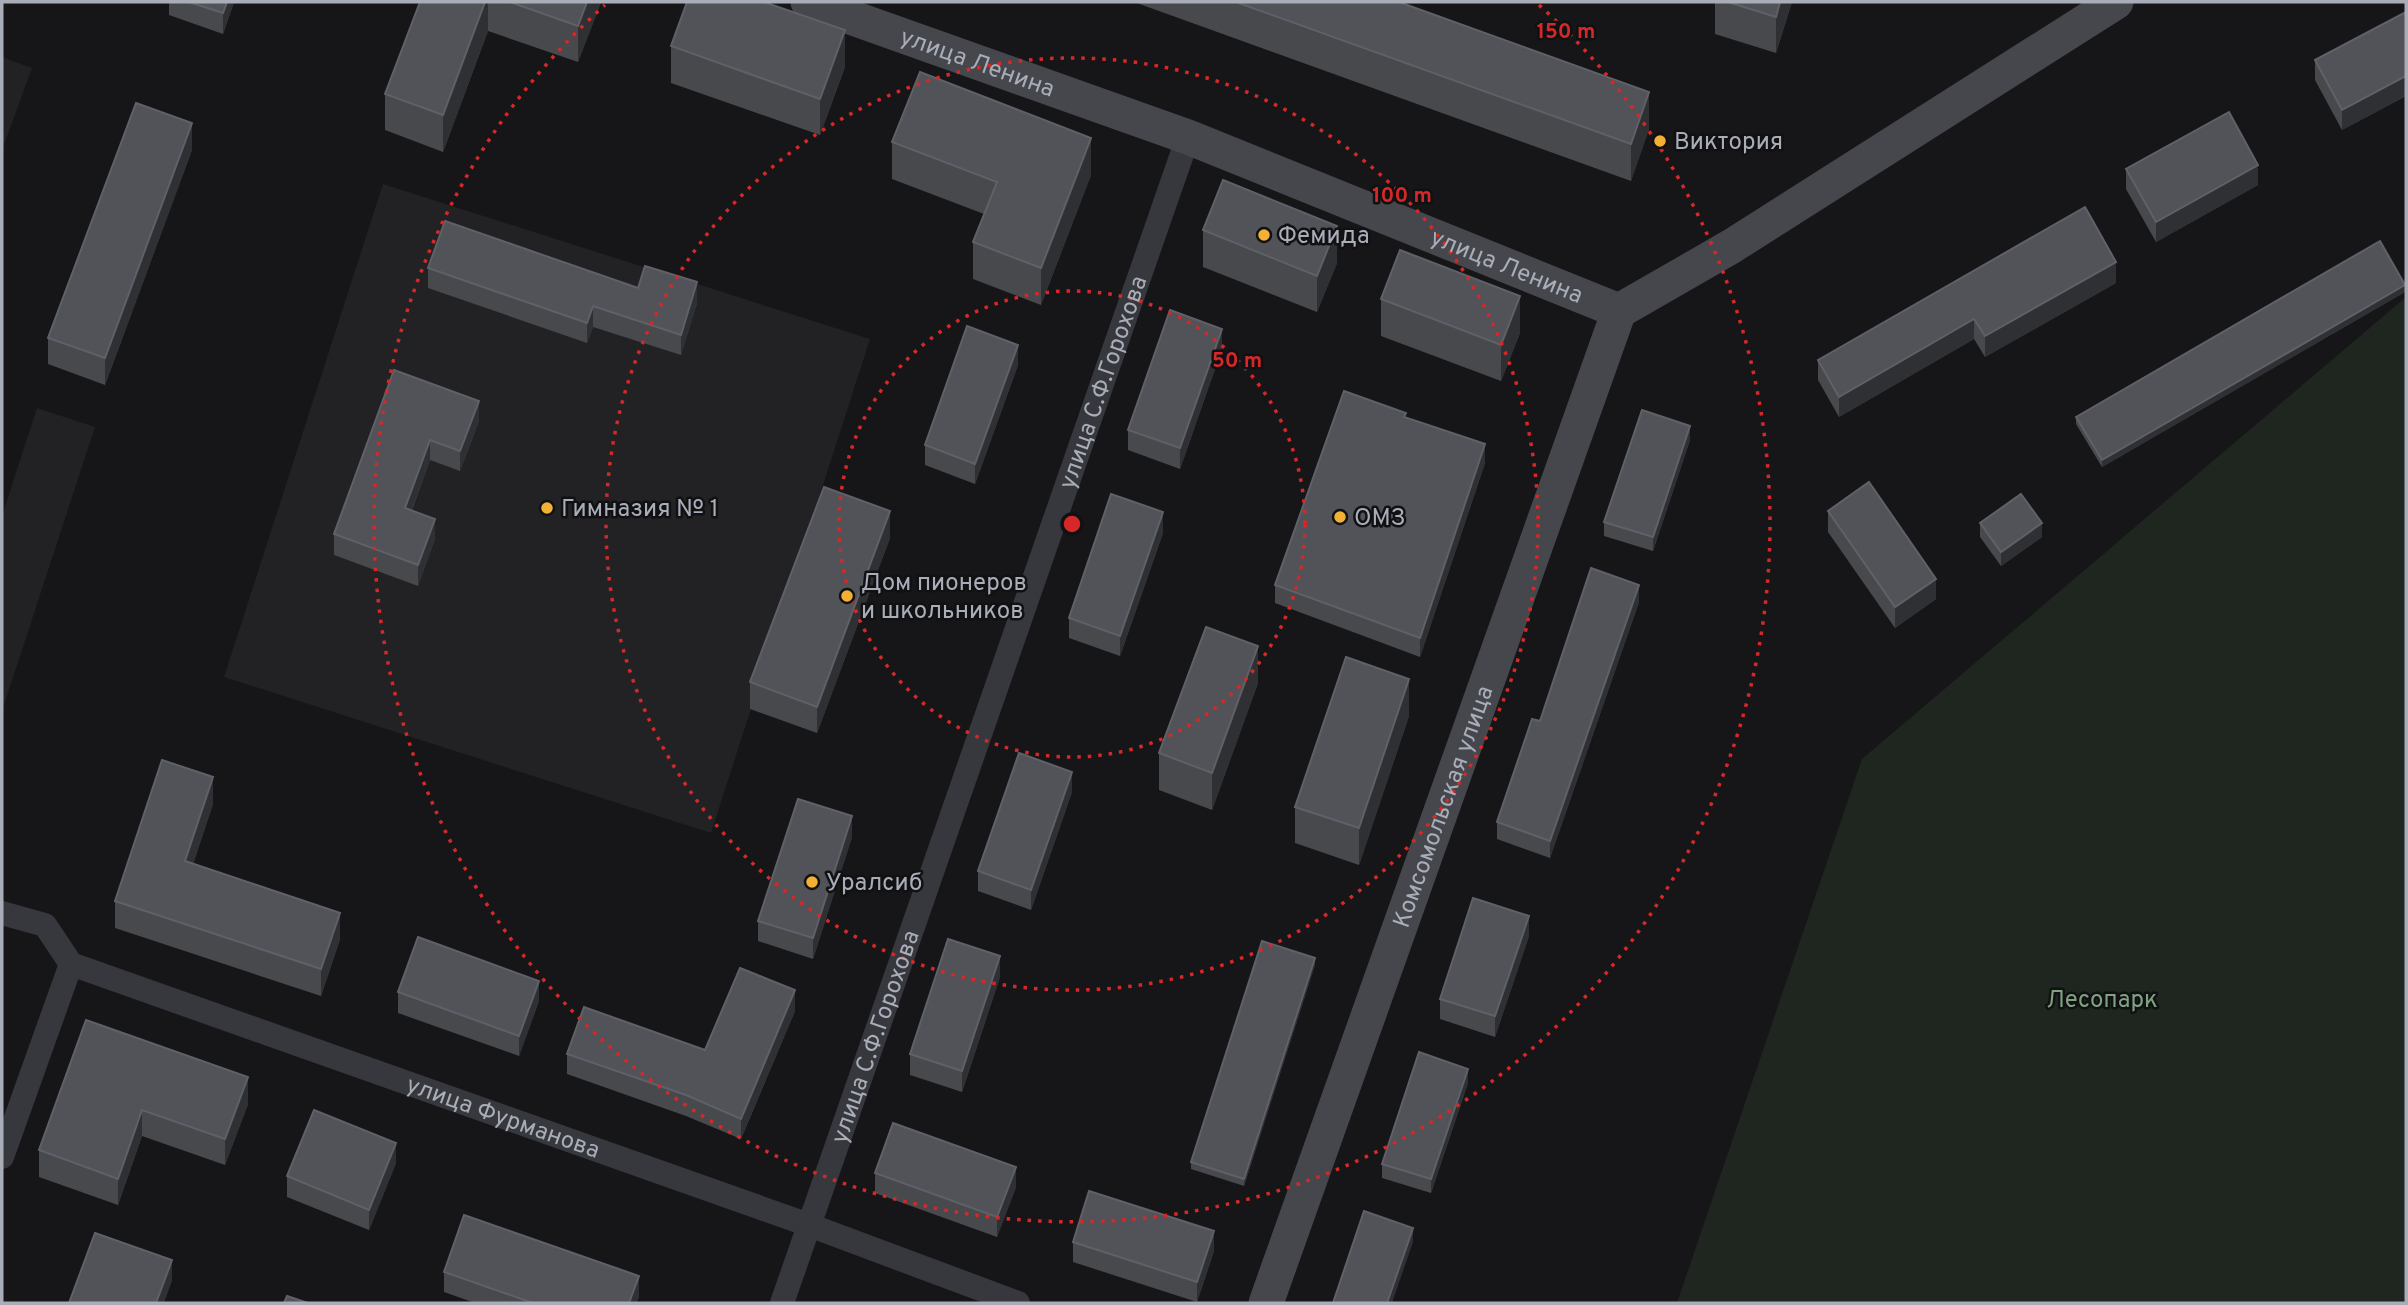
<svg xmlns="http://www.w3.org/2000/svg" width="2408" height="1305" viewBox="0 0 2408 1305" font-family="Overpass,sans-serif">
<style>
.built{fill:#222225}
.green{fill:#1e261f}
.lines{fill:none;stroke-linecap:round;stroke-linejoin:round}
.street{stroke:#37383d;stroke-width:24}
.secondary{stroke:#45474d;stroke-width:35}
.wall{fill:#47494d}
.shaded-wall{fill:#2f3033}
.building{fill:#525359;stroke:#5f6168;stroke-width:2}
.ring{fill:none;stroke:#d62828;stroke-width:3.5;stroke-dasharray:3.5 7}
.poi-dot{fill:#f2b134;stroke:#111113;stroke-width:2.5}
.labels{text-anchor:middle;stroke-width:5;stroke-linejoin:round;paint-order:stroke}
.street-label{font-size:24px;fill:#a8adb8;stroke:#111113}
.poi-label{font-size:24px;fill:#a8adb8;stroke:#111113;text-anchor:start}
.park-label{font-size:24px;fill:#7fa381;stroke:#111113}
.centre{fill:#d62828;stroke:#111113;stroke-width:3.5}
.ring-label{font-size:21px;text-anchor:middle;font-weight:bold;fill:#d62828;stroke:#111113;stroke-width:5;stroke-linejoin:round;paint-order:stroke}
</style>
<rect width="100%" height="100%" fill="#161618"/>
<g class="built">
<path d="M2,57L32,68L2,150Z"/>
<path d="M383,184L870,339L711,833L224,677Z"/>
<path d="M37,408L95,427L2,711V516Z"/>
</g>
<path class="green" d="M2406,297V1303H1677L1862,759Z"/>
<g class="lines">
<g class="street">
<path id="s1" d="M2,913L45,925L71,964L809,1225L1018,1303"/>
<path d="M2,1157L71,964"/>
<path id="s2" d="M782,1303L1188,137"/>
</g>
<g class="secondary">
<path id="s3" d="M808,2L1188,137L1619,311"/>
<path d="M1619,311L1732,246L2116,2"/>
<path id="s4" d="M1266,1303L1619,311"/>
</g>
</g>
<g class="wall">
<path d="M169,2H234L223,34L169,15Z"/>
<path d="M420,2H601L578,62L488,31L443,152L385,130V94Z"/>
<path d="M1134,2H1399L1649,129L1631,181Z"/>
<path d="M1715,2H1792L1776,53L1715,34Z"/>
<path d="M2406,12V96L2342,130L2315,80V60Z"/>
<path d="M671,46L845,67L820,135L671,83Z"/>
<path d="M892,142L1091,175L1041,305L973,279V242L984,214L892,179Z"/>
<path d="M192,150L105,385L48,364V338Z"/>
<path d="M2126,169L2258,185L2156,242L2126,189Z"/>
<path d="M1203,230L1337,263L1317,312L1203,267Z"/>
<path d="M428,268L697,303L681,355L593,327L587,343L428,288Z"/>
<path d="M2116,283L1985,357L1974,339L1839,417L1818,380V360Z"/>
<path d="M2405,292L2102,467L2076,424V417Z"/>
<path d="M1381,299L1520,333L1501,381L1381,336Z"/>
<path d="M1222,349L1180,469L1128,450V430Z"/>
<path d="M1018,365L975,484L925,465V445Z"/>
<path d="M394,370L479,421L460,471L430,460L412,510L435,539L418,586L334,555V534Z"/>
<path d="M1406,417L1485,463L1420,657L1275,603V585Z"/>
<path d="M1690,440L1653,551L1604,536V522Z"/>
<path d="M1828,511L1936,599L1895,628L1828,532Z"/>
<path d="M1980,523L2042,537L2001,566L1980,537Z"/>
<path d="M1163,533L1120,656L1069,638V618Z"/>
<path d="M890,538L817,733L750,709V682Z"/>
<path d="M1639,602L1550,858L1497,839V822L1540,721Z"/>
<path d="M1258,683L1212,810L1159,790V753Z"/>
<path d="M1409,716L1359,865L1295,843V807Z"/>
<path d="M1072,792L1031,910L978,891V871Z"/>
<path d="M213,804L193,864L340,939L321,996L115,928V901Z"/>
<path d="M852,837L813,959L758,941V921Z"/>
<path d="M1529,936L1495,1037L1440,1019V999Z"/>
<path d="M1315,965L1244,1186L1191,1169V1162Z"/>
<path d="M1000,977L962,1092L910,1075V1054Z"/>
<path d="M398,992L539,1001L519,1056L398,1013Z"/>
<path d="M795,1011L741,1139L686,1116L567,1074V1054L705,1050Z"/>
<path d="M86,1020L248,1104L225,1165L142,1136L118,1205L39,1177V1150Z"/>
<path d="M1468,1083L1431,1193L1382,1178V1164Z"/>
<path d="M396,1163L369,1230L287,1197V1176Z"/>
<path d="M875,1173L1016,1187L997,1237L875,1193Z"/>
<path d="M1073,1242L1214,1251L1197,1302L1073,1262Z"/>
<path d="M444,1272L639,1297L636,1303H475L444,1292Z"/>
</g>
<g class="shaded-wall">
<path d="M227,2H234L223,34V13Z"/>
<path d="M485,2H488V31L443,152V115Z"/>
<path d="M587,2H601L578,62V26Z"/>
<path d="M1780,2H1792L1776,53V17Z"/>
<path d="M845,30V67L820,135V99Z"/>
<path d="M2406,76V96L2342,130V110Z"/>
<path d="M1649,92V129L1631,181V144Z"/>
<path d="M192,123V150L105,385V358Z"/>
<path d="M1091,138V175L1041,305V268Z"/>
<path d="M2258,165V185L2156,242V222Z"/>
<path d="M1337,226V263L1317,312V276Z"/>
<path d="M2116,262V283L1985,357V336Z"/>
<path d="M697,282V303L681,355V335Z"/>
<path d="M2405,285V292L2102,467V460Z"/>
<path d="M1520,296V333L1501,381V345Z"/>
<path d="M593,306V327L587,343V323Z"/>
<path d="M1974,319V339L1839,417V397Z"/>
<path d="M1222,329V349L1180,469V448Z"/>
<path d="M1018,345V365L975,484V464Z"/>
<path d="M479,401V421L460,471V451Z"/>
<path d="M1690,426V440L1653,551V537Z"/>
<path d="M430,440V460L405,528V508Z"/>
<path d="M1485,444V463L1420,657V638Z"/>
<path d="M890,511V538L817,733V707Z"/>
<path d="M1163,512V533L1120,656V636Z"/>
<path d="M435,519V539L418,586V565Z"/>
<path d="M2042,523V537L2001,566V552Z"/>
<path d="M1936,579V599L1895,628V607Z"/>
<path d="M1639,585V602L1550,858V841Z"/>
<path d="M1258,646V683L1212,810V773Z"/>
<path d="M1409,679V716L1359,865V828Z"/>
<path d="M1072,772V792L1031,910V890Z"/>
<path d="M213,777V804L185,888V861Z"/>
<path d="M852,816V837L813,959V938Z"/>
<path d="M340,913V939L321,996V969Z"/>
<path d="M1529,916V936L1495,1037V1016Z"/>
<path d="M1000,956V977L962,1092V1071Z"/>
<path d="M1315,958V965L1244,1186V1179Z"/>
<path d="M539,981V1001L519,1056V1036Z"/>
<path d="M795,990V1011L741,1139V1119Z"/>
<path d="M1468,1069V1083L1431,1193V1179Z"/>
<path d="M248,1077V1104L225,1165V1139Z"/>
<path d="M142,1110V1136L118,1205V1179Z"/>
<path d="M396,1143V1163L369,1230V1210Z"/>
<path d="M1016,1167V1187L997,1237V1217Z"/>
<path d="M1413,1228V1242L1392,1303H1387Z"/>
<path d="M1214,1231V1251L1197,1302V1282Z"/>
<path d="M172,1260V1281L164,1303H156Z"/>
<path d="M639,1276V1297L636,1303H629Z"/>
</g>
<g class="building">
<path d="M189,2H227L223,13Z"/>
<path d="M420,2H485L443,115L385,94Z"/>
<path d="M510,2H587L578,26Z"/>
<path d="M687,2H764L845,30L820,99L671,46Z"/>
<path d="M1236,2H1399L1649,92L1631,144Z"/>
<path d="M1728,2H1780L1776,17Z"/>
<path d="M2406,12V76L2342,110L2315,60Z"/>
<path d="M920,72L1091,138L1041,268L973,242L997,182L892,142Z"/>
<path d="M136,103L192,123L105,358L48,338Z"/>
<path d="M2229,112L2258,165L2156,222L2126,169Z"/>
<path d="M1223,180L1337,226L1317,276L1203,230Z"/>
<path d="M2085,207L2116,262L1985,336L1974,319L1839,397L1818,360Z"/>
<path d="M445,221L638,288L645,266L697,282L681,335L593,306L587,323L428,268Z"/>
<path d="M2380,241L2405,285L2102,460L2076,417Z"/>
<path d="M1400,250L1520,296L1501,345L1381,299Z"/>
<path d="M1170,310L1222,329L1180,448L1128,430Z"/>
<path d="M967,326L1018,345L975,464L925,445Z"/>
<path d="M394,370L479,401L460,451L430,440L405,508L435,519L418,565L334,534Z"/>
<path d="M1344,391L1406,413L1404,417L1485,444L1420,638L1275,585Z"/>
<path d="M1642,410L1690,426L1653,537L1604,522Z"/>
<path d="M1869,482L1936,579L1895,607L1828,511Z"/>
<path d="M824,487L890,511L817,707L750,682Z"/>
<path d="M1111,494L1163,512L1120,636L1069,618Z"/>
<path d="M2021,494L2042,523L2001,552L1980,523Z"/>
<path d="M1591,568L1639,585L1550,841L1497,822L1532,719L1540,721Z"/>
<path d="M1206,627L1258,646L1212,773L1159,753Z"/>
<path d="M1346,657L1409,679L1359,828L1295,807Z"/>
<path d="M1019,753L1072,772L1031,890L978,871Z"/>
<path d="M162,760L213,777L185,861L340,913L321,969L115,901Z"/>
<path d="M798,799L852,816L813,938L758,921Z"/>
<path d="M1473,898L1529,916L1495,1016L1440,999Z"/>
<path d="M418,937L539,981L519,1036L398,992Z"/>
<path d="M948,939L1000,956L962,1071L910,1054Z"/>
<path d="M1262,941L1315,958L1244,1179L1191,1162Z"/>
<path d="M740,968L795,990L741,1119L686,1095L567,1054L584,1007L705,1050Z"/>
<path d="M86,1020L248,1077L225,1139L142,1110L118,1179L39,1150Z"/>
<path d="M1419,1052L1468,1069L1431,1179L1382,1164Z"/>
<path d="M314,1110L396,1143L369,1210L287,1176Z"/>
<path d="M893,1123L1016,1167L997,1217L875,1173Z"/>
<path d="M1089,1191L1214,1231L1197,1282L1073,1242Z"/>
<path d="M1364,1211L1413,1228L1387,1303H1333Z"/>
<path d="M464,1215L639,1276L629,1303H533L444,1272Z"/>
<path d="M95,1233L172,1260L156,1303H69Z"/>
<path d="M287,1296L308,1303H284Z"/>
</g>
<g class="ring">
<circle cx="1072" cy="524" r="233"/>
<circle cx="1072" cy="524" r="466"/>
<path d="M1539 5A698 698 0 1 1 605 5"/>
</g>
<g class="poi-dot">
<circle cx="1660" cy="141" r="7"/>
<circle cx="1264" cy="235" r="7"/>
<circle cx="547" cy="508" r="7"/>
<circle cx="1340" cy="517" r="7"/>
<circle cx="847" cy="596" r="7"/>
<circle cx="812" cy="882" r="7"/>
</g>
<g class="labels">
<g class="street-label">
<text dy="8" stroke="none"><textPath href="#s3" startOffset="180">улица Ленина</textPath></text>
<text dy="8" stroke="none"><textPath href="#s3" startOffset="747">улица Ленина</textPath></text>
<text dy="8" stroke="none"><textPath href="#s2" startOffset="975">улица С.Ф.Горохова</textPath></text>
<text dy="8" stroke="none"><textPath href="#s4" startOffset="527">Комсомольская улица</textPath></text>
<text dy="8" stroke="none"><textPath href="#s2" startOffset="282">улица С.Ф.Горохова</textPath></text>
<text dy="8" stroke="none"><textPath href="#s1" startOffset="550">улица Фурманова</textPath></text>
</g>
<g class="poi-label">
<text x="1674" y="149">Виктория</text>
<text x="1278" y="243">Фемида</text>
<text x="561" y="516">Гимназия № 1</text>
<text x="1354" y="525">ОМЗ</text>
<text x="861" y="590">Дом пионеров<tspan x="861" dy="28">и школьников</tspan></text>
<text x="826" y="890">Уралсиб</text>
</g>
<g class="park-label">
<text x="2102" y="1007">Лесопарк</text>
</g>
</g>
<circle cx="1072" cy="524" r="10" class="centre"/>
<g class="ring-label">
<text x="1566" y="38">150 m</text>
<text x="1402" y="202">100 m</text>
<text x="1237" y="367">50 m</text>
</g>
<rect width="2408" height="1305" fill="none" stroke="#a8adb8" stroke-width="7"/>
</svg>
